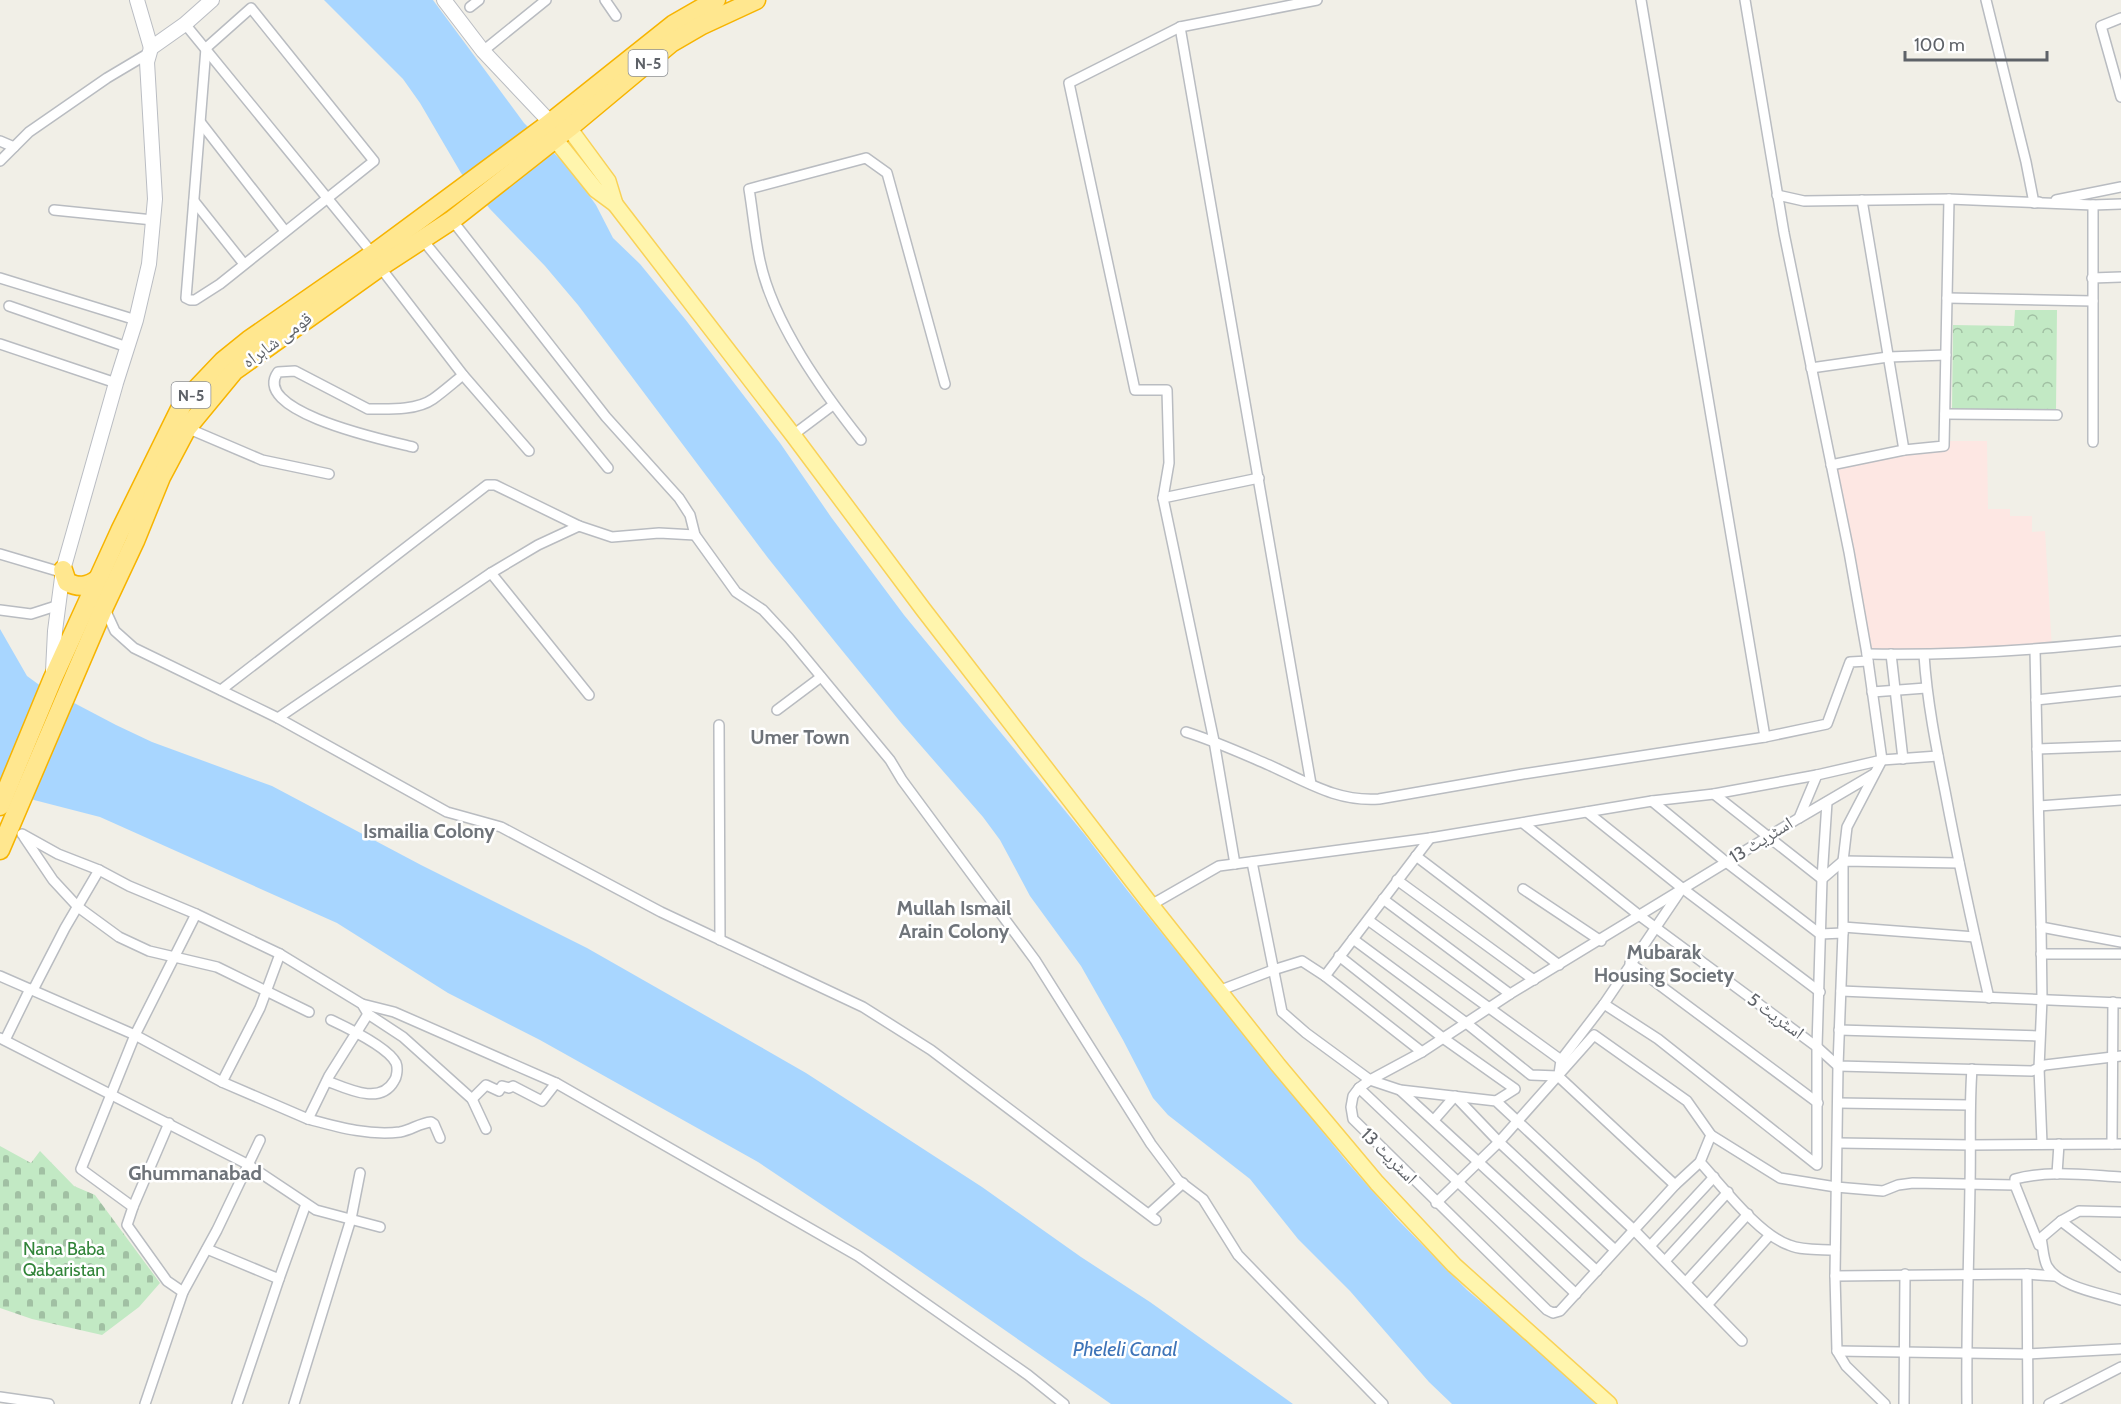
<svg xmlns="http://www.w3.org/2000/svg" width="2121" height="1404" viewBox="0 0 2121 1404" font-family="Cabin,'Noto Naskh Arabic',sans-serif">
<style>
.medical{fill:#fde7e3}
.cemetery{fill:url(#cemetery-stones)}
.park{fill:url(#park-crowns)}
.water{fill:#a8d6ff}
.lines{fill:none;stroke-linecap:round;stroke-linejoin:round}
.street-casing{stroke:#b9bcc1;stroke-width:12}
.secondary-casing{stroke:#babdc3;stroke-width:16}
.primary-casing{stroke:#f9d257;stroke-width:18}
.highway-casing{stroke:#f7b400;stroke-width:21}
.street{stroke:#fff;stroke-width:9}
.secondary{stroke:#fff;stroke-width:14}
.primary{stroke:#fff5ad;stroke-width:15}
.highway{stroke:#ffe78f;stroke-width:18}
.labels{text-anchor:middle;stroke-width:5;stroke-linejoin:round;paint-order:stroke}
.shield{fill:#fff;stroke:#8e9195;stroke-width:1.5}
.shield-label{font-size:16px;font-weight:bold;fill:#5e6268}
.street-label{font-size:18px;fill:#5e6268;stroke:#fff}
.park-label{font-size:18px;fill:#308438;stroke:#fff}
.neighbourhood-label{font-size:20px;font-weight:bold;fill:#6f747a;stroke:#fff}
.water-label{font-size:20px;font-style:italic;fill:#3e74b8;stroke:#fff}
</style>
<defs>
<pattern id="cemetery-stones" width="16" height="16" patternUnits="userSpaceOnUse" patternTransform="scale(1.5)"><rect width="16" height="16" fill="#c2e9c4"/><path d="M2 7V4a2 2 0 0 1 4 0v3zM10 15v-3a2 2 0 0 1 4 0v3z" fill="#a1c0a3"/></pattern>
<pattern id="park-crowns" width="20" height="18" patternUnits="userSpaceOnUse" patternTransform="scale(1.5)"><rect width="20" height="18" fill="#c2e9c4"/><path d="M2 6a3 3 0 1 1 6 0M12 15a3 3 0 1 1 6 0" fill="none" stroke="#a1c0a3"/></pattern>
</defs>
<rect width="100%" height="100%" fill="#f1efe7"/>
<path class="medical" d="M1944,441H1987L1988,509H2010V516H2032V532L2045,531L2052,649L1867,654L1831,465Z"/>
<path class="cemetery" d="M0,1146L31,1163L40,1151L74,1186L95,1195L160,1283L139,1307L102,1335L32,1319L0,1308Z"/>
<path class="park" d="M2015,310H2057L2056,411L1952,410L1953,325L2014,326Z"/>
<g class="water">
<path d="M324,0H433L524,123L561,160L581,184L596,205L613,238L640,264L685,319L780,443L831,517L904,615L1085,835L1127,890L1347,1162L1397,1219L1467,1290L1602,1404H1452L1429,1382L1350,1291L1298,1239L1250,1179L1168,1115L1153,1098L1123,1040L1081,966L1030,896L1000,840L983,817L902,724L836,643L768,558L578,305L545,266L490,209L461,173L420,103L403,79Z"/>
<path d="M0,629L27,676L38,684L116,725L152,742L272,786L421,865L587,948L759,1046L806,1073L982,1187L1081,1257L1150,1302L1293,1404H1111L894,1253L758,1162L540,1040L448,993L337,923L100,817L34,800L0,787Z"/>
</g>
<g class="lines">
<defs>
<g id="street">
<path d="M605,0L616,16"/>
<path d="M1641,0L1765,737"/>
<path d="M1745,0L1784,233L1849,552L1867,654L1882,760L1847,827L1843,861V933L1838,1066L1835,1276L1837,1351L1846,1366L1885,1404"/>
<path d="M1986,0L2026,162L2034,203L2039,202"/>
<path d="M470,7L479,0"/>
<path d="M251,8L374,161L220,284L195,300H190L186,298L206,48Z"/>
<path d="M2121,18L2101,26L2121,97"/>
<path d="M185,24L373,254"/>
<path d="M1180,27L1311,784"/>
<path d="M483,51L546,0"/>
<path d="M201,123L285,231"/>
<path d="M0,141L14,147"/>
<path d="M0,161L29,132L107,78L149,53"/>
<path d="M1777,195L1804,201L1949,199L2093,205L2121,204"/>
<path d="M1862,200L1904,450"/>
<path d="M2056,200L2121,187"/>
<path d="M194,201L244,264"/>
<path d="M54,210L153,220"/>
<path d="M452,220L606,417L679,498L690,515L695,535L736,592L763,610L789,638L890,760L902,780L1035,960L1151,1144L1178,1180L1203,1199L1238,1255L1383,1404"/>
<path d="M422,239L608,468"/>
<path d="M380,267L463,375L529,451"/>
<path d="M0,278L136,320"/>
<path d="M2092,278L2121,277"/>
<path d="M1947,298L2093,301"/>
<path d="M9,306L127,347"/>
<path d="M0,344L116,383"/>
<path d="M1811,368L1888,357L1946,355"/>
<path d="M1945,414L2057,415"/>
<path d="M187,428L262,460L329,474"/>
<path d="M793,435L833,405"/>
<path d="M861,440C823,392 773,323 760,261C755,238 753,213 749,189L866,158L887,173L945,384"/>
<path d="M2093,442V205"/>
<path d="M413,447C389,441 249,412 278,372L295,371L368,409C387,409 416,411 433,399C443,392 453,383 463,375"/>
<path d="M1831,465L1904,450L1944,446L1949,199"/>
<path d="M1163,498L1169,463L1167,390H1135L1069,83L1180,27L1317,0"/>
<path d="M0,554L64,573"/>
<path d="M491,573L589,695"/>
<path d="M104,607L115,631L134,648L278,718L491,573L538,545L579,526L612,537L659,533L695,535"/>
<path d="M0,610L31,614L59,605"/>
<path d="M2035,650L2041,927L2042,999L2039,1068L2042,1144"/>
<path d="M1867,654C1952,656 2037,650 2121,641"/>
<path d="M1891,654L1903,759"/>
<path d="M1924,655C1927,701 1936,746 1945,791C1958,860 1973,929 1989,998"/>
<path d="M221,690L487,485H495L579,526"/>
<path d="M1872,692L1926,688"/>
<path d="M2036,700L2121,691"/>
<path d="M777,710L821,677"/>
<path d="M278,718L447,812L501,827L661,912L863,1007L931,1050L1156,1220"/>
<path d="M719,725L720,940"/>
<path d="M1186,732C1215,741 1241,753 1269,765C1307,782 1337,802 1379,799L1523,774L1765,737L1827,724L1850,662L1868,661"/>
<path d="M2037,749L2121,746"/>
<path d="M1714,794L1822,879L1843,861L1959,863"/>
<path d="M1652,801L1726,862L1820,934L1843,933"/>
<path d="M2039,806L2121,800"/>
<path d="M1587,812L1682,888L1820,992"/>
<path d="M1799,818L1874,774"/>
<path d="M1523,823L1640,916L1817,1047L1838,1066L2032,1071L2045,1065L2121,1056"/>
<path d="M22,834L58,854L99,870L129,886L196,914L280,954L362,1004L368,1014L403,1037L472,1099L486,1129"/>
<path d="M24,837L53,880L78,907L119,937L149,951L217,967L309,1012"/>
<path d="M1416,856L1559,965"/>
<path d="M1252,862L1282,1012L1306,1033L1370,1080L1400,1090L1496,1101L1634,1230L1742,1341"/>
<path d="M1235,864L1214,741L1163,498L1259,478"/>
<path d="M1397,880L1534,980"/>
<path d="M1523,889L1601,941"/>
<path d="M1383,899L1510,994"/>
<path d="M1151,905L1219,866L1430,838L1652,801L1714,794L1817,775"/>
<path d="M1368,920L1561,1060L1559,1074"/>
<path d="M1843,927L1975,937"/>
<path d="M2041,927L2121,942"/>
<path d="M1353,939L1465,1022L1531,1075L1558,1076L1675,1185"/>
<path d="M2041,954H2121"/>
<path d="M1339,956L1443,1038L1515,1089L1496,1101"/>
<path d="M1630,963L1818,1103"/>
<path d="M0,976L135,1035L222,1082L308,1119L329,1076L368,1014"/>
<path d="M1325,976L1430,838"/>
<path d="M33,990L65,928L99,870"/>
<path d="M1221,990L1273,970L1302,961L1325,976L1422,1052"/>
<path d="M1841,991L2121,1003"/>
<path d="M362,1004L394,1012L556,1083L858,1256L1028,1375L1064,1404"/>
<path d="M1604,1004L1658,1039L1817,1165V1047L1822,879L1827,802"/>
<path d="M1839,1030L2039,1036"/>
<path d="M0,1038L247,1164L316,1210L380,1227"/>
<path d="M5,1040L30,989"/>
<path d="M1561,1060L1604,1004L1679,893"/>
<path d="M327,1081C346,1088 380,1106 394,1081C397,1077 398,1068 396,1063C388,1047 348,1028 331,1020"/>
<path d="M222,1082L260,1008L280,954"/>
<path d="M1359,1088L1576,1294"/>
<path d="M1400,1090L1597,1271"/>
<path d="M472,1099L486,1085L499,1091L502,1086L509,1088L513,1086L542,1101L556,1083"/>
<path d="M1838,1103L1969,1105"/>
<path d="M308,1119C338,1127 369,1136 400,1132C411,1130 420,1123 431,1122L434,1124L440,1138"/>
<path d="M1434,1120L1455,1096L1499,1142L1615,1250"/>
<path d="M169,1123L133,1207L81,1169L135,1035L196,914"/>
<path d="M1711,1135L1700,1162L1675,1185L1560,1311L1553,1313L1547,1310L1353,1119L1351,1107L1353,1096L1359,1088L1370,1080L1422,1052L1510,994L1799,818L1817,775L1882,760L1938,756"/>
<path d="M1838,1143L1971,1145L2121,1144"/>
<path d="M2112,1144L2113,1002"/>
<path d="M1700,1162C1722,1186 1759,1235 1789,1245C1803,1251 1820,1249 1835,1250"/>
<path d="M2057,1174L2059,1144"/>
<path d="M1436,1203L1499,1142L1594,1035L1687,1101L1711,1135L1780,1178L1836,1187L1883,1191L1898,1185L1913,1183L2015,1185"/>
<path d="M133,1207L127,1225L167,1281L183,1292"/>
<path d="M2121,1212L2079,1211L2061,1221L2041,1238C2043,1247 2043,1258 2047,1266C2059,1287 2099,1293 2121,1300"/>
<path d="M1149,1214L1183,1183"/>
<path d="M2061,1221L2121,1267"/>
<path d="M2039,1245L2015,1185V1179C2049,1170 2086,1175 2121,1177"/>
<path d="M1650,1246L1714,1177"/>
<path d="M207,1249L279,1279"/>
<path d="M1665,1261L1728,1192"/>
<path d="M2027,1274L2028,1404"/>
<path d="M1835,1276L2027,1274L2054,1276"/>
<path d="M1686,1282L1748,1214"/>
<path d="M1708,1304L1769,1236"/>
<path d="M1837,1351L2027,1354L2121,1349"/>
<path d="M0,1397L49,1404"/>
<path d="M145,1404L183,1292L217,1230L260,1140"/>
<path d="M237,1404L279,1279L306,1204"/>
<path d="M294,1404L351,1219L360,1173"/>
<path d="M1904,1404L1905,1274"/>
<path d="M1967,1404C1966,1331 1969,1257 1970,1184C1971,1146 1969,1108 1972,1069"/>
<path d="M2049,1404L2121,1367"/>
</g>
<g id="secondary">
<path d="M137,0L151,48"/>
<path d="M444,0L483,51L550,122"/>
<path d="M53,671L55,631L63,570L116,383L136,320L149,264L155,199L147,62L151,48L185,24L212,0"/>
</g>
<g id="primary">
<path d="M569,128L608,181L615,204"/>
<path d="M555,139L596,190L615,204L793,435L923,609L1151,905L1278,1065L1377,1183L1454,1265L1609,1404"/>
</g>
<g id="highway">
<path d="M63,570L67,582C79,588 87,587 98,579"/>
<path d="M0,806L53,678L120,531L183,403L223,361L249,340L373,254L546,126L674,24L716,0"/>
<path d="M0,850L104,607L135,541L161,477L187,428L234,371L380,267L452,220L569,128L671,43L702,25L756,0"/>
</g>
</defs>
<use href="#street" class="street-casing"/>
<use href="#secondary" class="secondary-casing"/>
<use href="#primary" class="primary-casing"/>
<use href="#highway" class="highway-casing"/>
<use href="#street" class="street"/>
<use href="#secondary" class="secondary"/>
<use href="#primary" class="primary"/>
<use href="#highway" class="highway"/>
</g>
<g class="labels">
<g class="shield">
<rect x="628.5" y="50" width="39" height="26" rx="4.5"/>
<rect x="171.5" y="382" width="39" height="26" rx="4.5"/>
</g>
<g class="shield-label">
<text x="648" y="69">N-5</text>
<text x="191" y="401">N-5</text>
</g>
<g class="street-label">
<text transform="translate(277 340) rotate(-36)" y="6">قومی شاہراہ</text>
<text transform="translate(1761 840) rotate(-32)" y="6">اسٹریٹ 13</text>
<text transform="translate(1776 1016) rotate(36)" y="6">اسٹریٹ 5</text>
<text transform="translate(1389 1156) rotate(45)" y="6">اسٹریٹ 13</text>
</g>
<g class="park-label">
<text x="64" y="1255">Nana Baba<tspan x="64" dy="21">Qabaristan</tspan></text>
</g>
<g class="neighbourhood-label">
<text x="800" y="744">Umer Town</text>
<text x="429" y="838">Ismailia Colony</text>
<text x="954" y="915">Mullah Ismail<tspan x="954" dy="23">Arain Colony</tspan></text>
<text x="1664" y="959">Mubarak<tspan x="1664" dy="23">Housing Society</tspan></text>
<text x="195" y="1180">Ghummanabad</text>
</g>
<g class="water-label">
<text x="1125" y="1356">Pheleli Canal</text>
</g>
</g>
<path d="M1905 51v9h142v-9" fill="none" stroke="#5e6268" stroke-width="3"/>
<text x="1914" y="51" font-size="18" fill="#5e6268" stroke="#ffffff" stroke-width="4.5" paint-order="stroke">100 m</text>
</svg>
